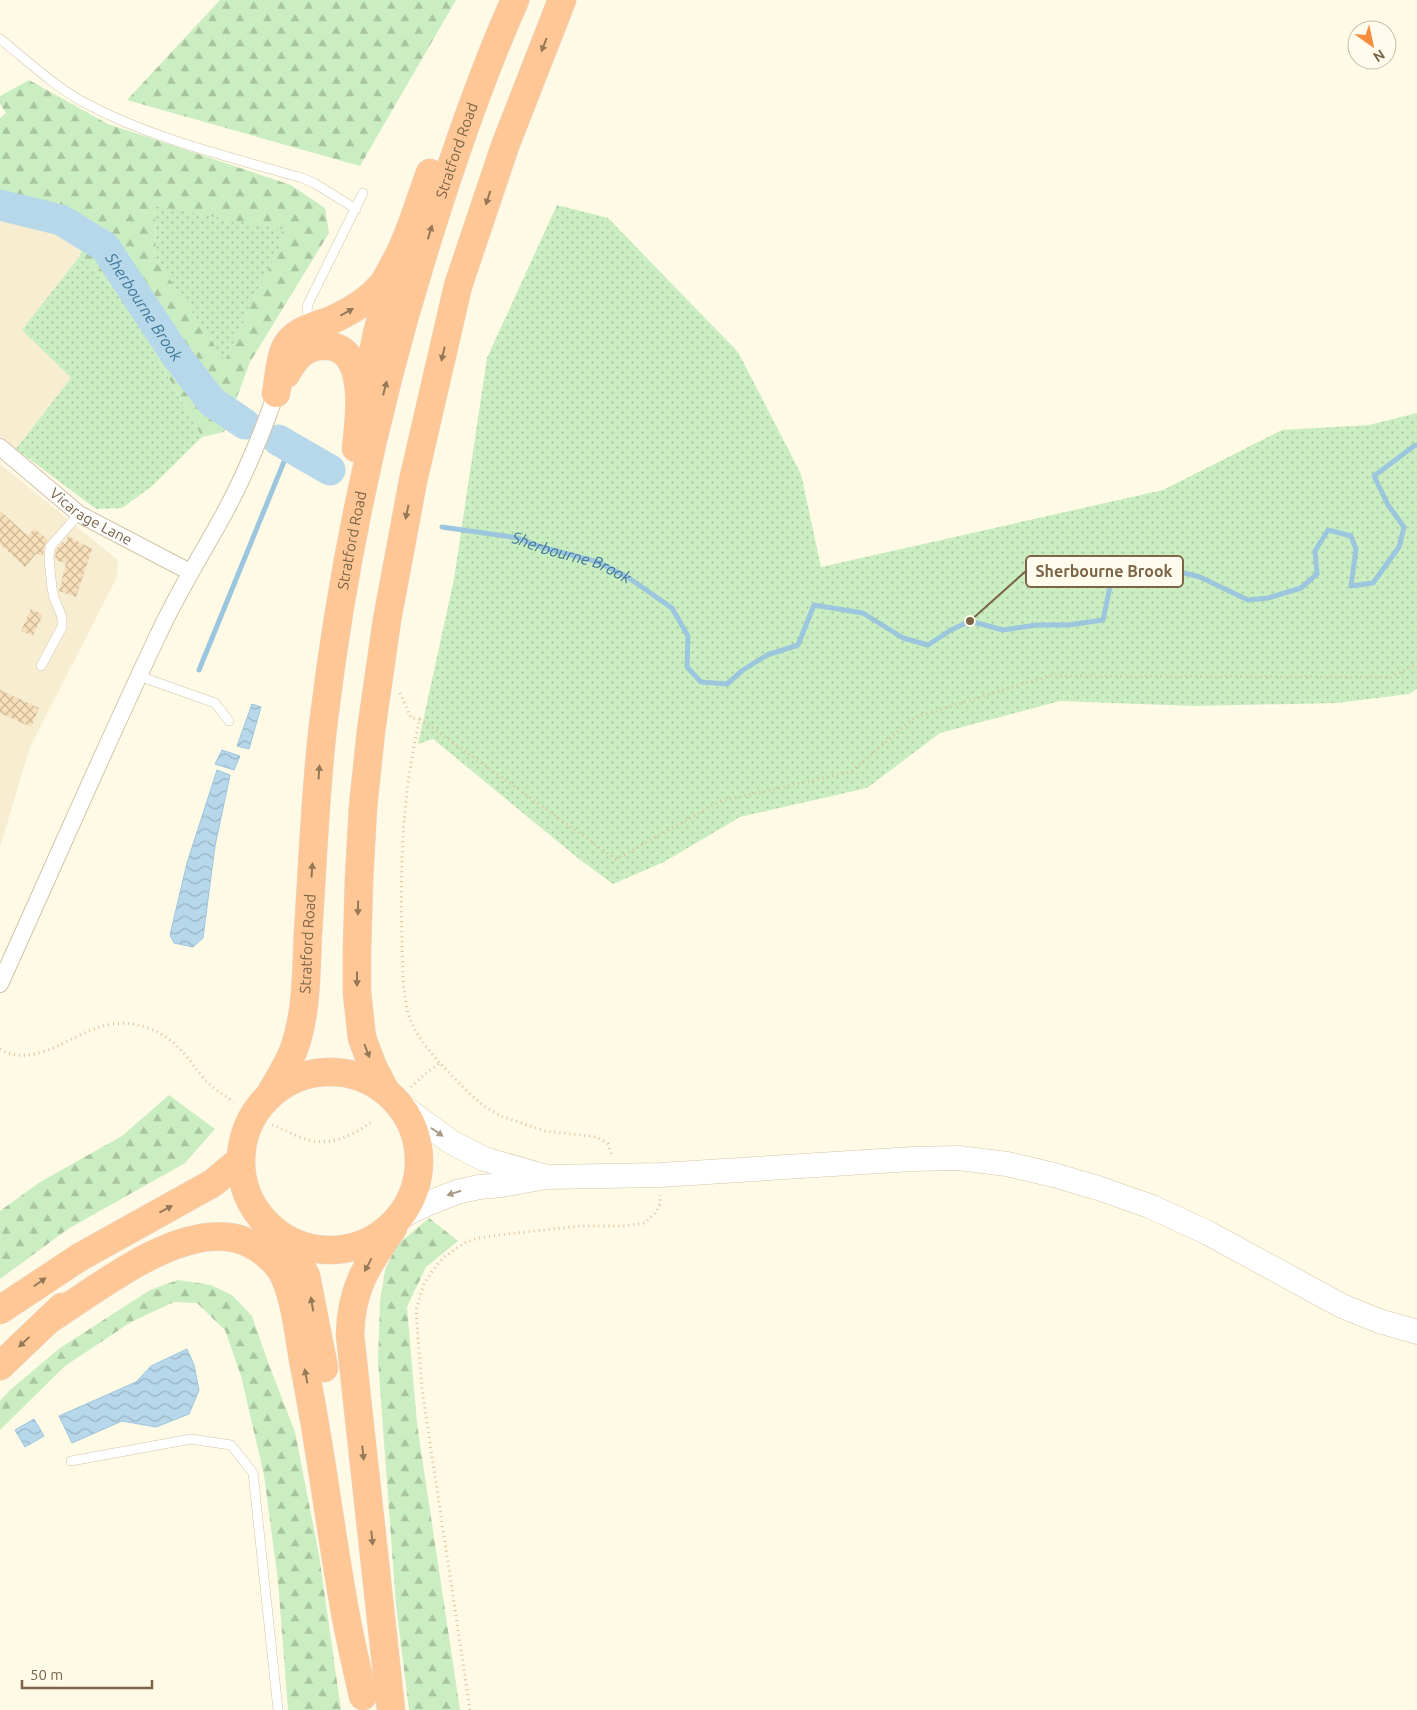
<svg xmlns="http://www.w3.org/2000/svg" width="1417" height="1710" viewBox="0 0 1417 1710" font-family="Ubuntu,sans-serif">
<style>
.residential{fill:#f7eed2}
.grass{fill:url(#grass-dots)}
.forest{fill:url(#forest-firs);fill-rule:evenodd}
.water{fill:url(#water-waves);stroke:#9cc6de}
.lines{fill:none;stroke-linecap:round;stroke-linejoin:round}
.stream{stroke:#9cc6de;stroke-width:5}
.river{stroke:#b7d8eb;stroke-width:31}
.building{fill:url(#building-cross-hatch)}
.lane-casing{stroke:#d2c3a9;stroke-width:10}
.street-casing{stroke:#d2c3a9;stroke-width:18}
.secondary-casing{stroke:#d5c5a6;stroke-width:25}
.highway-casing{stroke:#e2ddd7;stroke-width:29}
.path{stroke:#ddc29c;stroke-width:3;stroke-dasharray:1 4;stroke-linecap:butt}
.lane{stroke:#fff;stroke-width:9}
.street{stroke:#fff;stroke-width:16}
.secondary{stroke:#fff;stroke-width:24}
.highway{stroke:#ffc795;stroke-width:28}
.oneway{fill:#957857}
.oneway2{fill:#a99a87}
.labels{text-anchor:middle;stroke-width:5;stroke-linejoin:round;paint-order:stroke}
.street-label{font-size:15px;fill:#7b6447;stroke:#fffced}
.water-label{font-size:16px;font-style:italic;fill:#407898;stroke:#fffced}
.leader{fill:none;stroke:#7b6447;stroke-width:2}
.callout-dot{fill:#7b6447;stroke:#fffced;stroke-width:2}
.callout{fill:#fffced;stroke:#7b6447;stroke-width:2}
.callout-label{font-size:16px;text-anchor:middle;font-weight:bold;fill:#7b6447}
</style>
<defs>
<pattern id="grass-dots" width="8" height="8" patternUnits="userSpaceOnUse" patternTransform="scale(1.25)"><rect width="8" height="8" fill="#caeec1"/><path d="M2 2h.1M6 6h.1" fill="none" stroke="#a9c49f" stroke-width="1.8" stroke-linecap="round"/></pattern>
<pattern id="forest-firs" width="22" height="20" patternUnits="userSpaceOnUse" patternTransform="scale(1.25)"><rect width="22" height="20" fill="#caeec1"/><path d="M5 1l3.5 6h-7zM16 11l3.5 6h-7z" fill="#a9c49f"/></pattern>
<pattern id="water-waves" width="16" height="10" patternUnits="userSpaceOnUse" patternTransform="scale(1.25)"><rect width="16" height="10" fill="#b7d8eb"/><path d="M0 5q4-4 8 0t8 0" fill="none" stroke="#9ab3c0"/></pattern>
<pattern id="building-cross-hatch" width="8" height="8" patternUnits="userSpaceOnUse" patternTransform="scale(1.25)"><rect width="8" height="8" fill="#f7dfb9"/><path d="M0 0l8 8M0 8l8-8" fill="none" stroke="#cdb898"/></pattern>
</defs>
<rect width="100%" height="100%" fill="#fffae5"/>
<g class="residential">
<path d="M0,205L61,220L89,237L79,257L22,330L71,378L16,449L0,436Z"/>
<path d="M0,464L118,560L117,577L30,747L0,847Z"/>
</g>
<g class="grass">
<path d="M155,205L289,230L254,299L225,362L156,259Z"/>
<path d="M557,205L608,218L738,352L801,474L821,567L1163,490L1282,430L1369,425L1417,413V689L1409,694L1337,703L1194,706L1060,701L940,733L867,788L740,817L664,862L613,884L579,859L433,739L418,744L454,579L487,358Z"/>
<path d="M79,257L122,295L202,437L151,487L122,508L96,509L16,449L71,378L22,330Z"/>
</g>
<g class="forest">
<path d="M220,0H456L360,166L127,100Z"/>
<path d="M29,80L108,124L291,185L325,208L329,233L250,362L224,432L202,437L122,295L79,257L89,237L61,220L0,205V118L6,113L0,104V96ZM155,206L288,230L254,299L225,361L156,259Z"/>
<path d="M169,1095L215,1129L185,1163L68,1229L0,1279V1211L40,1182L122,1136Z"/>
<path d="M429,1218L458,1241L426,1267L407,1307L417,1424L460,1710H409L396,1605L378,1360L380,1302L385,1270L397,1245Z"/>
<path d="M178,1280L211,1285L232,1295L252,1316L268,1362L295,1432L319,1555L341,1710H288L278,1582L264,1475L241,1376L225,1330L197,1303L174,1302L131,1322L65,1366L0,1430V1401L9,1391L60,1348L150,1290Z"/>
</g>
<g class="water">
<path d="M252,704L261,707L249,749L237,746Z"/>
<path d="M222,750L240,756L234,770L215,764Z"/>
<path d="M217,770L230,775L215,846L203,938L193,947L174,943L170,935L187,863Z"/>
<path d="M187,1349L194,1365L199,1390L189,1414L156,1427L122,1421L72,1443L59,1416L136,1382L151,1366Z"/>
<path d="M34,1419L44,1436L25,1447L15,1430Z"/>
</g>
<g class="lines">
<g class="stream">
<path id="s1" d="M442,527L518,538L541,547L598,562L629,578L672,608L688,636L687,667L701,682L727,684L743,670L767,655L798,645L814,605L863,613L903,638L928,645L951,630L970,621L1003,630L1037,625H1068L1103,620L1111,582L1128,563L1153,565L1200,577L1248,600L1268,598L1301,588L1317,574L1315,551L1328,530L1351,536L1356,549L1351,586L1373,583L1399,547L1404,527L1388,505L1374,476L1414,446L1417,445"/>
<path d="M199,670L290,447"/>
</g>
<g class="river">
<path id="s2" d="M0,205L61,220L105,247L175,354L212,402L245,424"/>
<path d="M278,440L330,470"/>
</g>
</g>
<g class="building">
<path d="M0,511L28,536L34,528L48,540L44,546L43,556L36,554L25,567L0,544Z"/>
<path d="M68,536L92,549L76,597L59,591L66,563L55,560L56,550L62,542L65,544Z"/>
<path d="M31,609L43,614L33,636L21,631Z"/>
<path d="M0,690L39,708L31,727L0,713Z"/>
</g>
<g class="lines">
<defs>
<g id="lane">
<path d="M0,39C27,60 55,87 85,103C152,139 230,157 302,178L314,183L356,209"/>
<path d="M310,324L307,310L308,304L363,193"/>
<path d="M41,666L62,627V617L54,598L52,588L49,559L50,547L79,514"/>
<path d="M139,676L215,703L229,721"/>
<path d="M71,1461L191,1439L231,1445L253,1473L278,1710"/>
</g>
<g id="street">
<path id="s3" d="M0,447L79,514L190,572"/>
<path d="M0,984C53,867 104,749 159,633C178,592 202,554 224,514C245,475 262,434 276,393"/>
</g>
<g id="secondary">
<path d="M398,1103L451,1142L484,1159L540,1175"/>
<path d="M404,1215L429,1203L457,1192L479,1187L502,1185L546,1177L660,1175L913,1159L959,1158L1007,1164L1054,1175L1098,1188L1152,1207L1208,1233L1342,1306L1379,1321L1417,1332"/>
</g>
<g id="highway">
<path d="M286,374C294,360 303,347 321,346C370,342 360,417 356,448"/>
<path d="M276,393C279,379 279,361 285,348C295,328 319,326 336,318C353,310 370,299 382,285C386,280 389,274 392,268C409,239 418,205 430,173"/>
<path d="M365,396L377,333L394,275"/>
<circle cx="330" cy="1161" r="89"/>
<path d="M385,1090L373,1067L362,1038L357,993V949L359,880L363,807L371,731L387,620L413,481L458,286L505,146L562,0"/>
<path id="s4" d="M269,1096C278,1080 289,1064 295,1046C307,1011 306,971 308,933C313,862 315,789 324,718C344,554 379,393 429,235C454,155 481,76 515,0"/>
<path d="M283,1238L294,1254L306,1276L324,1368"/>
<path d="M0,1310L80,1257L213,1183L239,1161"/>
<path d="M50,1319C97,1289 170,1230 228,1237C248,1239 269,1253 281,1270C295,1293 299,1338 304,1365C320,1443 329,1522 343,1600C348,1632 356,1664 363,1696"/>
<path d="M0,1366L62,1307"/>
<path d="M391,1710L350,1335C351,1288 367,1265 393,1228"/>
</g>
</defs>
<use href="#lane" class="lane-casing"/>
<use href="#street" class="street-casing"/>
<use href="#secondary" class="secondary-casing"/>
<use href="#highway" class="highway-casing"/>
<g class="path">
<path d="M400,693L411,718L420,719C402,792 400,868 402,943C403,966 402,997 410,1019C417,1036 428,1050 440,1063"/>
<path d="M420,719L616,859L721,801L851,772L915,717L1049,676L1391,677L1417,664"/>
<path d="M0,1049C33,1069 69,1036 100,1027C115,1022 133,1022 148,1028C178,1039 187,1059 206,1081C214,1089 224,1095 234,1102"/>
<path d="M411,1087L425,1074L440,1063L469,1093L484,1106L501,1116L545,1131L597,1137L608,1144L612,1156"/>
<path d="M272,1125C283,1129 294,1135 305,1139C329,1147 354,1136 372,1121"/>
<path d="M470,1710L422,1389L416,1310L424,1284L433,1270L444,1257L466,1242L479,1238L507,1234L580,1226H623L645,1223L657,1211L660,1204V1195"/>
</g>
<use href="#lane" class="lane"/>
<use href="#street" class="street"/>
<use href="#secondary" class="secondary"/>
<use href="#highway" class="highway"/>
</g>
<defs><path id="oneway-solid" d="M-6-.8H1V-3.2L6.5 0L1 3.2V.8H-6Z" transform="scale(1.25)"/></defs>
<g class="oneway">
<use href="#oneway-solid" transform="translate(544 45) rotate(111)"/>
<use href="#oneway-solid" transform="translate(488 198) rotate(108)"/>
<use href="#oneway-solid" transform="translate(430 232) rotate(-73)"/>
<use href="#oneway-solid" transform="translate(347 312) rotate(-29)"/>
<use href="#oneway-solid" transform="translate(443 354) rotate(103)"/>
<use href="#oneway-solid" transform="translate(385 388) rotate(-75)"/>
<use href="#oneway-solid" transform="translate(407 512) rotate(102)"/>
<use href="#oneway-solid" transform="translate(319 772) rotate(-86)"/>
<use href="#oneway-solid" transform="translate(312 870) rotate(-86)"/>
<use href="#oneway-solid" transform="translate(358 908) rotate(91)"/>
<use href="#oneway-solid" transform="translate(357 979) rotate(90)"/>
<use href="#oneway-solid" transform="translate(367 1051) rotate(69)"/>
<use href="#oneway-solid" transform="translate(166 1209) rotate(-28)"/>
<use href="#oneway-solid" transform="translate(368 1265) rotate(118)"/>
<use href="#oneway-solid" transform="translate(40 1282) rotate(-35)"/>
<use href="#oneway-solid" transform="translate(312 1304) rotate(-100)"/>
<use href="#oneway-solid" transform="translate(24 1342) rotate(137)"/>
<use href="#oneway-solid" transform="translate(306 1376) rotate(-101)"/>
<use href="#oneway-solid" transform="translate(363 1453) rotate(84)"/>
<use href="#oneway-solid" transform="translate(372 1538) rotate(84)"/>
</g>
<g class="oneway2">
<use href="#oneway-solid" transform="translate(437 1132) rotate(35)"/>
<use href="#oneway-solid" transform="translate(454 1193) rotate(162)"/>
</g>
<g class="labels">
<g class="street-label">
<text dy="5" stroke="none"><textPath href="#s4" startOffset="970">Stratford Road</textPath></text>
<text dy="5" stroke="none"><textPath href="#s3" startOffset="115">Vicarage Lane</textPath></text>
<text dy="5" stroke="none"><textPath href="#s4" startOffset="566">Stratford Road</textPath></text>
<text dy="5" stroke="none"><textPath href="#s4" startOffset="160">Stratford Road</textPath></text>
</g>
<g class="water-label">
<text dy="6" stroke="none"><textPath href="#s2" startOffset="186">Sherbourne Brook</textPath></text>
<text dy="6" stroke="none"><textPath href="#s1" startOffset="134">Sherbourne Brook</textPath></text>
</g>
</g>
<path class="leader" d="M970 621L1026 571"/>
<circle class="callout-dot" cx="970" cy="621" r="5"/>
<rect class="callout" x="1026" y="556" width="157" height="31" rx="5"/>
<g class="callout-label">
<text x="1104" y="577">Sherbourne Brook</text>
</g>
<g transform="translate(1372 45) rotate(147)"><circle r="24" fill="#fffced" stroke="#cabfab"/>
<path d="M0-4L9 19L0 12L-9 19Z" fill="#f58c3d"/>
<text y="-8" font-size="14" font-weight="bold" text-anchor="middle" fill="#7b6447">N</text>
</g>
<path d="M22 1680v8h130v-8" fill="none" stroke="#7b6447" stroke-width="2.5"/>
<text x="30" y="1680" font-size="15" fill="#7b6447" stroke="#fffced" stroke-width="4" paint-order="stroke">50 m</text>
</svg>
